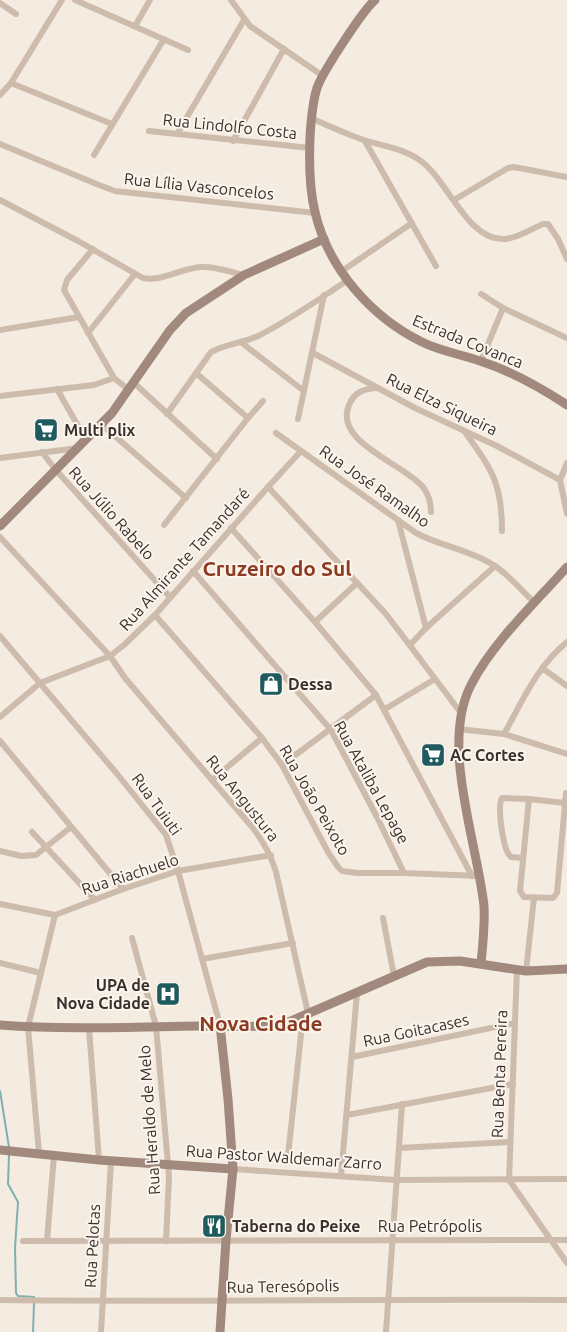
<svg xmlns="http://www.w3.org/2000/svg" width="567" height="1332" viewBox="0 0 567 1332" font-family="Ubuntu,sans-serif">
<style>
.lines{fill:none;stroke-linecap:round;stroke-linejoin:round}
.stream{stroke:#7fb0b2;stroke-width:2}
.street{stroke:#cdbbac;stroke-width:6}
.secondary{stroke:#a18a7d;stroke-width:9}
.labels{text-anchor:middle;stroke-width:4;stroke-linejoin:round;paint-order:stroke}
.street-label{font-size:16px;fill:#3b302b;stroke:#fbf5ee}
.poi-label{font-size:16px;font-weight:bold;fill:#3b302b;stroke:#fbf5ee;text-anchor:start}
.district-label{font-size:21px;font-weight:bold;fill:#8c3b22;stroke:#fbf5ee}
</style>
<rect width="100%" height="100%" fill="#f4ebe1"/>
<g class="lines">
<g class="stream">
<path d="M0,1091L9,1147"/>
<path d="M9,1155L8,1184L18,1202L15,1248L16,1293L18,1296L34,1297V1298"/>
<path d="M33,1332L34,1303"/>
</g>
<g class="street">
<path d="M75,0L188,50"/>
<path d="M231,0L250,26L323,76"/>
<path d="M0,3L16,14"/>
<path d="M135,26L150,0"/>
<path d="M11,83L112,124"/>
<path d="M0,95L11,83L62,0"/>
<path d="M311,118C329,126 346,134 364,140C382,146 402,148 418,159C447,177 467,242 505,239C518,238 531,229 543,224H548L558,239L567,259"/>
<path d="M149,131L310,148"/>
<path d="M177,134L244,20"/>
<path d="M233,141L284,49"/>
<path d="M365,141L436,266"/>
<path d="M0,144L99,185L115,191L315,213"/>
<path d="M94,155L164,39"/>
<path d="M0,200L78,241L143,278C162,282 181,268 201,267C215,266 230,272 244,275"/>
<path d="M454,200L508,168L514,167L567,177"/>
<path d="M93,249L67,280L64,290L114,378L129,390"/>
<path d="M342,271L412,223"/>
<path d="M481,294L503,308L567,338"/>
<path d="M0,330L79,317"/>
<path d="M88,333L135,274"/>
<path d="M242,343L304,391"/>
<path d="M313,353L415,408L497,446L560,480"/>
<path d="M481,361L503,308"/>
<path d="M196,373L248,418"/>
<path d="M133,382L217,459"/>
<path d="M376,388C364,389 354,392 349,405C333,442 404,464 423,487C429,495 431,503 431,512"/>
<path d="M57,389L86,440"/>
<path d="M0,396L94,385L114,378"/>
<path d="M167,414L211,352C226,344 243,343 258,336C290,320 319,299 348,280"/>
<path d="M298,419L324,295"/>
<path d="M101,424L186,498"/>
<path d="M465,432C492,470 502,483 502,531"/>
<path d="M276,433L416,533C440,546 473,551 495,566C510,576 522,591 535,603"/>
<path d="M42,452L55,469L169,596"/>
<path d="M0,458L78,448"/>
<path d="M567,463L560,480L567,514"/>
<path d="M268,487L386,614L461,713"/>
<path d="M398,520L426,628"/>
<path d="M164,525L248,418L263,401"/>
<path d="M231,528L315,622L376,695L472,876"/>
<path d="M0,537L110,656L125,678L252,827C264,842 271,855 276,872L308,1013"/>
<path d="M193,571L331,730L377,817L404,873"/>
<path d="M155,615L262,738L282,765L328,852L338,867L342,871L357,873H404L479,876"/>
<path d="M315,622L357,583"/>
<path d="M0,636L118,775L166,835L178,871L220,1025"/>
<path d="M410,645L426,628L495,566"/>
<path d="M542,668L567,686"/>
<path d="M385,709L435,679"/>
<path d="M0,717L40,683L110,656L124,645L155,615L268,487L301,451"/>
<path d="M458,729L504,734L567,754"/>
<path d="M504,734C522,702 537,666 567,642"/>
<path d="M0,741L123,889"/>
<path d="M282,765L376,695"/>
<path d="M212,780L262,738"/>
<path d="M529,799L520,891L524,897L553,898L557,893L566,793"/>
<path d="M32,832L95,900"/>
<path d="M0,851L21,856L36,855L71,827"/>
<path d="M523,858L511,857C503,851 497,807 502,798L529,799L565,803"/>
<path d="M0,904L55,915L123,889L178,871L271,855"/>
<path d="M383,918L394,976"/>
<path d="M132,938L156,1026L169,1176L166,1241"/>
<path d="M202,959L293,943"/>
<path d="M0,963L41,973"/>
<path d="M517,969L509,1180L567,1263"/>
<path d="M526,971L534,898"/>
<path d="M89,1028L99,1160"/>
<path d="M352,1057L515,1023"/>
<path d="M347,1115L513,1084"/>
<path d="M399,1148L510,1142"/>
<path d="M39,1153L28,1027L55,915"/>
<path d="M288,1156L303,1016"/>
<path d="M233,1169L396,1180L567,1179"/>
<path d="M341,1176L357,993"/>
<path d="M23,1241L567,1240"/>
<path d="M47,1241L54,1155"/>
<path d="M0,1300C189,1302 378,1299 567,1300"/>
<path d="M101,1332L111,1161"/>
<path d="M386,1332L402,1104"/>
</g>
<g class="secondary">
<path d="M375,0C363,10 322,73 317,88C312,104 311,120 310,137C309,161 309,188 315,212C328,268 371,317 422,342C440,351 460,354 480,361C511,371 540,387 567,405"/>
<path d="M0,526L112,413L170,330L186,313L244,275L324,239"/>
<path d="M481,963C483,944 485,925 484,906C477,841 440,745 471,685C493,642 535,603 567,567"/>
<path d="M0,1025C66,1030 133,1027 199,1026C230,1025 261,1030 291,1021L427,962L460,961L526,971L567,969"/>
<path d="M0,1150L99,1160L233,1169"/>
<path d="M220,1332L226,1240L233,1169L228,1099L220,1025"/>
</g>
</g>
<defs>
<symbol id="supermarket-square" viewBox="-11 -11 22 22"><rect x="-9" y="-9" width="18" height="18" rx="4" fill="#1f5a5e" stroke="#fbf5ee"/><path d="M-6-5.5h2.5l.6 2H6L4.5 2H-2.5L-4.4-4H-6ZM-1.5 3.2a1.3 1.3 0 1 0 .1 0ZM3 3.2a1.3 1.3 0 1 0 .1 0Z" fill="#fff"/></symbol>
<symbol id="shop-square" viewBox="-11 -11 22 22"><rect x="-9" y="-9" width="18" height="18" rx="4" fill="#1f5a5e" stroke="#fbf5ee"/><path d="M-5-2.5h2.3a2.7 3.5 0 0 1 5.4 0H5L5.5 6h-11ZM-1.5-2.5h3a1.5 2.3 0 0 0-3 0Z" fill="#fff"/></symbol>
<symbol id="hospital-square" viewBox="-11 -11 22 22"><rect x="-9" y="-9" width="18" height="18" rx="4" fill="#1f5a5e" stroke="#fbf5ee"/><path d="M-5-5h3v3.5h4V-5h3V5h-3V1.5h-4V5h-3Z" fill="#fff"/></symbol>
<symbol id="restaurant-square" viewBox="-11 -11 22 22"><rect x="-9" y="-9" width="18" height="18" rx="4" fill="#1f5a5e" stroke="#fbf5ee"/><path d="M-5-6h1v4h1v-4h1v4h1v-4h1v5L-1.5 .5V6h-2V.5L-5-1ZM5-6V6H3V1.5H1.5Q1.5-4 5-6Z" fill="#fff"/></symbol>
</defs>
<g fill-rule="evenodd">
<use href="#supermarket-square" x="32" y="416" width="28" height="28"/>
<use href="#shop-square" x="257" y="670" width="28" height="28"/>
<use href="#supermarket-square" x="419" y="741" width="28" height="28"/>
<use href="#hospital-square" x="154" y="980" width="28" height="28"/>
<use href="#restaurant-square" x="200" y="1212" width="28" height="28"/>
</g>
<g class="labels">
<g class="street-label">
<text transform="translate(230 126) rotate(6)" y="6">Rua Lindolfo Costa</text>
<text transform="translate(199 186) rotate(6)" y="6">Rua Lília Vasconcelos</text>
<text transform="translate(468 341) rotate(22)" y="6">Estrada Covanca</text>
<text transform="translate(442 404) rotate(26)" y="6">Rua Elza Siqueira</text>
<text transform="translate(375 486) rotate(35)" y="6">Rua José Ramalho</text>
<text transform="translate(112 513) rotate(48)" y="6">Rua Júlio Rabelo</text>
<text transform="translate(184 559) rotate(-48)" y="6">Rua Almirante Tamandaré</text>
<text transform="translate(372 782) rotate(61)" y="6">Rua Ataliba Lepage</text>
<text transform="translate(243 798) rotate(51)" y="6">Rua Angustura</text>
<text transform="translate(315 800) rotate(60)" y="6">Rua João Peixoto</text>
<text transform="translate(157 804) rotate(54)" y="6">Rua Tuiuti</text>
<text transform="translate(130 874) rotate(-18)" y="6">Rua Riachuelo</text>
<text transform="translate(416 1030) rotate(-12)" y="6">Rua Goitacases</text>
<text transform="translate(499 1074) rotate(-88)" y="6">Rua Benta Pereira</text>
<text transform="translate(149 1120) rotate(-94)" y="6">Rua Heraldo de Melo</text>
<text transform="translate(284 1157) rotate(4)" y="6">Rua Pastor Waldemar Zarro</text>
<text x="430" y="1232">Rua Petrópolis</text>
<text transform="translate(92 1246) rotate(-87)" y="6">Rua Pelotas</text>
<text transform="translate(283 1286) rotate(-1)" y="6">Rua Teresópolis</text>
</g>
<g class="poi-label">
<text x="64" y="436">Multi plix</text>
<text x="288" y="690">Dessa</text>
<text x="450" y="761">AC Cortes</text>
<text x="150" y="991" text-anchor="end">UPA de<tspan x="150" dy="18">Nova Cidade</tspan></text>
<text x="232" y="1232">Taberna do Peixe</text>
</g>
<g class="district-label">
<text x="277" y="576">Cruzeiro do Sul</text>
<text x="261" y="1031">Nova Cidade</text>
</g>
</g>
</svg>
